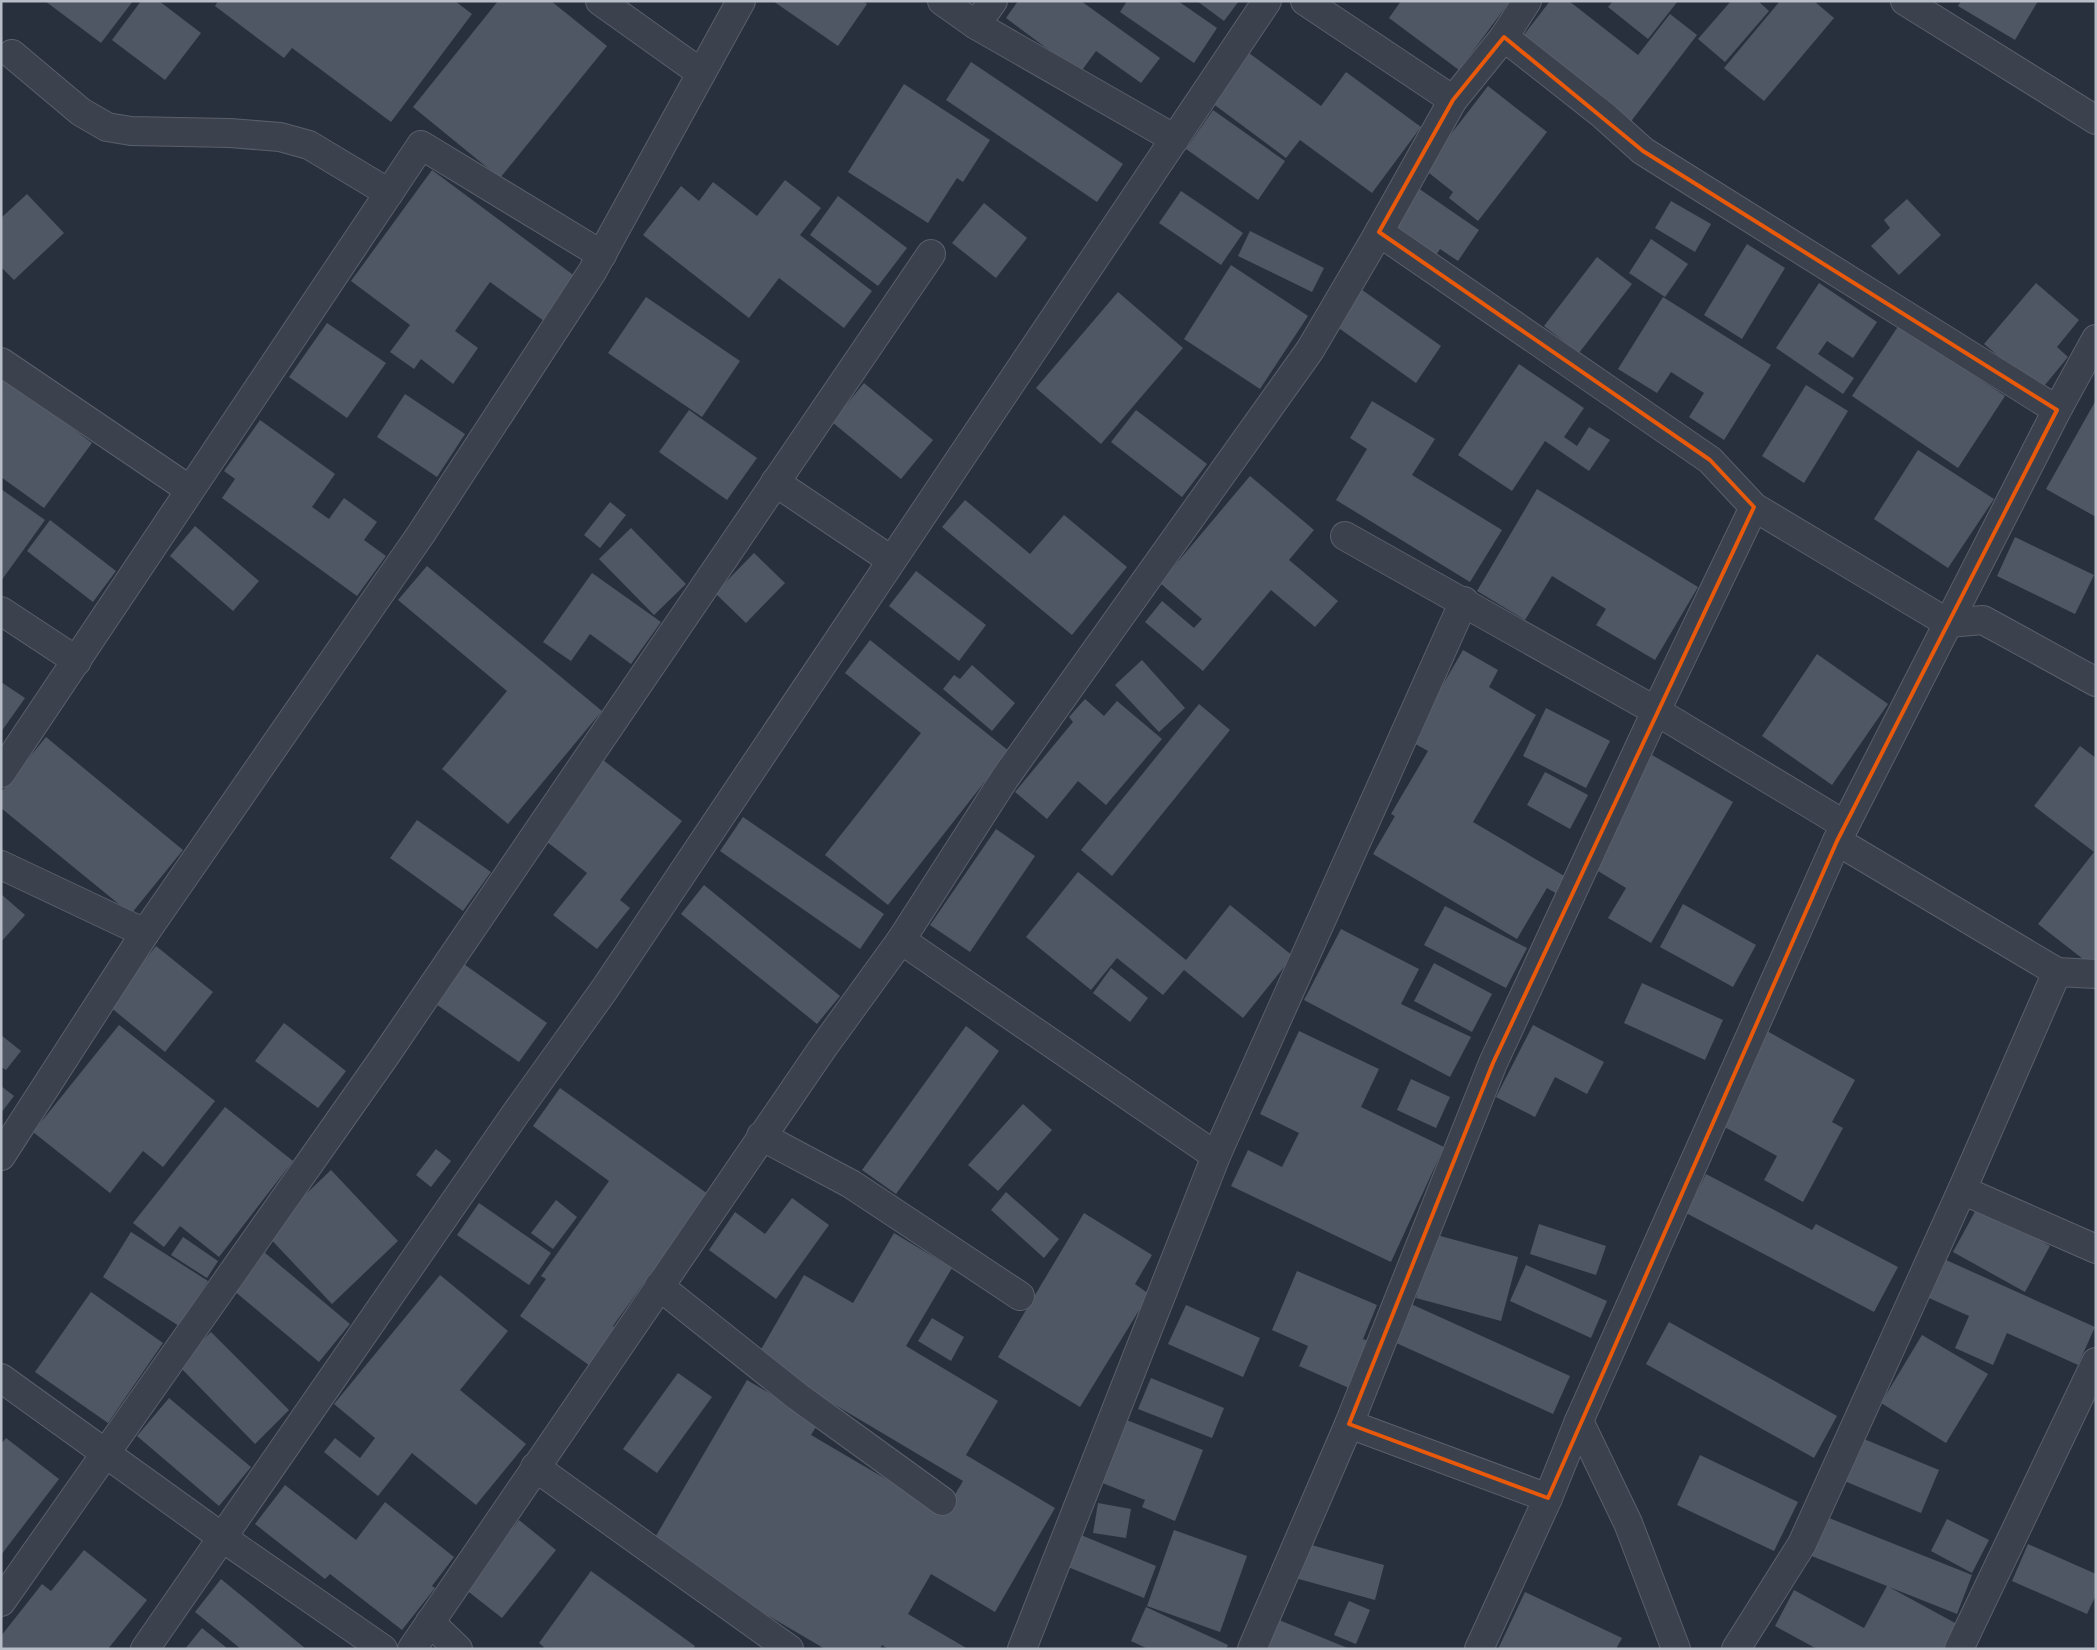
<svg xmlns="http://www.w3.org/2000/svg" width="2097" height="1650" viewBox="0 0 2097 1650" font-family="'Alegreya Sans',sans-serif">
<style>
.building{fill:#4f5765}
.lines{fill:none;stroke-linecap:round;stroke-linejoin:round}
.minor-casing{stroke:#5a606b;stroke-width:30}
.minor{stroke:#3c424d;stroke-width:28}
.marked{fill:none;stroke:#e8590c;stroke-width:4;stroke-linejoin:round}
</style>
<rect width="100%" height="100%" fill="#28303d"/>
<g class="building">
<path d="M45,1H133L101,43Z"/>
<path d="M141,1H159L201,33L165,80L112,40Z"/>
<path d="M218,1H455L472,14L391,122L292,48L284,58L215,6Z"/>
<path d="M498,1H551L607,46L500,178L413,107Z"/>
<path d="M773,1H863L867,4L838,46Z"/>
<path d="M1018,1H1081L1160,58L1141,83L1096,51L1080,73L1006,18Z"/>
<path d="M1127,1H1178L1217,28L1194,63L1120,12Z"/>
<path d="M1197,1H1239L1224,21Z"/>
<path d="M1401,1H1510L1459,70L1389,18Z"/>
<path d="M1550,1H1569L1638,55L1670,14L1697,35L1629,124L1520,40Z"/>
<path d="M1613,1H1678L1648,39L1608,7Z"/>
<path d="M1731,1H1758L1769,11L1725,62L1698,39Z"/>
<path d="M1780,1H1814L1834,18L1764,101L1724,68Z"/>
<path d="M1961,1H2038L2015,40L1958,6Z"/>
<path d="M1249,53L1321,106L1346,72L1421,127L1372,193L1300,140L1286,158L1212,103Z"/>
<path d="M971,62L1123,164L1097,202L946,100Z"/>
<path d="M904,84L990,140L963,182L957,178L928,223L848,172Z"/>
<path d="M1488,86L1547,132L1478,221L1449,198L1453,192L1424,169Z"/>
<path d="M1213,110L1285,161L1258,200L1186,149Z"/>
<path d="M432,170L576,277L544,321L490,282L455,331L478,348L453,384L421,359L414,369L390,352L410,325L351,281Z"/>
<path d="M785,180L821,208L800,235L872,291L844,328L779,278L749,318L643,235L681,186L699,201L713,182L757,216Z"/>
<path d="M1418,188L1479,230L1458,261L1440,249L1433,260L1389,230Z"/>
<path d="M1181,191L1243,233L1221,265L1159,223Z"/>
<path d="M27,194L64,233L14,280L1,267V218Z"/>
<path d="M838,196L907,248L878,286L810,235Z"/>
<path d="M1907,199L1941,235L1899,275L1871,246L1890,228L1884,220Z"/>
<path d="M1671,201L1711,224L1695,252L1655,228Z"/>
<path d="M984,203L1027,238L996,278L952,243Z"/>
<path d="M1250,231L1324,268L1312,292L1238,256Z"/>
<path d="M1651,239L1688,264L1665,297L1629,273Z"/>
<path d="M1747,244L1785,268L1742,339L1704,315Z"/>
<path d="M1597,257L1632,284L1579,353L1544,326Z"/>
<path d="M1231,265L1308,316L1260,389L1184,339Z"/>
<path d="M1819,283L1877,322L1853,358L1827,341L1818,354L1854,378L1843,394L1776,348Z"/>
<path d="M2036,283L2079,320L2057,347L2068,357L2040,391L1984,344Z"/>
<path d="M1358,287L1441,346L1416,383L1333,324Z"/>
<path d="M1118,292L1183,348L1101,444L1036,388Z"/>
<path d="M646,297L740,361L702,417L608,353Z"/>
<path d="M1663,297L1771,365L1724,440L1689,417L1704,393L1671,372L1657,393L1618,369Z"/>
<path d="M327,323L386,363L347,418L289,377Z"/>
<path d="M1899,325L2005,396L1958,468L1852,396Z"/>
<path d="M1519,364L1584,408L1564,437L1577,446L1589,427L1610,440L1589,471L1545,441L1512,491L1458,455Z"/>
<path d="M1,375L92,443L44,508L1,477Z"/>
<path d="M864,383L933,440L901,479L832,422Z"/>
<path d="M1806,385L1848,411L1804,483L1762,456Z"/>
<path d="M405,394L465,434L437,477L377,437Z"/>
<path d="M2096,400V517L2046,489Z"/>
<path d="M1372,401L1435,439L1412,475L1502,530L1470,582L1336,500L1367,449L1350,438Z"/>
<path d="M689,410L757,458L727,500L659,452Z"/>
<path d="M1136,410L1207,464L1182,497L1111,442Z"/>
<path d="M260,420L335,474L312,507L329,519L344,498L377,522L364,540L386,556L357,596L222,498L235,479L224,471Z"/>
<path d="M1918,450L1994,499L1948,568L1874,519Z"/>
<path d="M1250,476L1314,530L1289,560L1338,601L1315,627L1271,590L1203,671L1145,622L1162,601L1194,628L1202,619L1160,583Z"/>
<path d="M1,489L45,520L1,581Z"/>
<path d="M1537,489L1698,587L1655,660L1596,625L1606,609L1552,576L1525,620L1477,591Z"/>
<path d="M965,500L1030,554L1064,515L1127,567L1072,635L942,527Z"/>
<path d="M610,502L626,515L600,548L584,535Z"/>
<path d="M50,520L116,571L93,602L27,551Z"/>
<path d="M195,526L259,581L233,611L170,556Z"/>
<path d="M631,528L686,584L654,615L599,559Z"/>
<path d="M2015,537L2094,575L2075,614L1997,576Z"/>
<path d="M754,553L785,583L746,623L715,593Z"/>
<path d="M427,566L602,711L508,824L442,769L507,691L398,600Z"/>
<path d="M916,571L986,625L959,661L889,606Z"/>
<path d="M592,573L661,622L631,664L590,634L571,661L543,642Z"/>
<path d="M870,640L1009,751L888,905L825,855L921,733L845,673Z"/>
<path d="M1463,650L1498,670L1489,687L1536,715L1473,822L1566,877L1557,894L1547,888L1517,939L1373,854L1395,816L1391,814L1428,751L1410,741Z"/>
<path d="M1817,654L1888,704L1832,785L1762,736Z"/>
<path d="M1142,660L1185,708L1159,732L1115,685Z"/>
<path d="M972,665L1015,703L992,731L943,689L954,675L960,679Z"/>
<path d="M1,682L25,698L1,732Z"/>
<path d="M1085,699L1104,716L1117,701L1162,739L1106,805L1078,781L1047,819L1015,792L1073,722L1069,717Z"/>
<path d="M1199,704L1230,730L1112,876L1081,850Z"/>
<path d="M1546,708L1610,741L1586,788L1523,756Z"/>
<path d="M46,737L183,850L131,914L1,808V792Z"/>
<path d="M2080,746L2096,758V960L2092,966L2038,924L2094,852L2034,806Z"/>
<path d="M1652,755L1733,802L1651,943L1608,918L1626,888L1588,865Z"/>
<path d="M603,760L682,821L620,900L630,908L597,949L553,915L587,873L542,838Z"/>
<path d="M1545,772L1588,795L1570,829L1527,805Z"/>
<path d="M743,817L884,914L860,949L720,851Z"/>
<path d="M417,820L491,872L463,911L390,858Z"/>
<path d="M996,829L1035,856L970,952L930,925Z"/>
<path d="M1078,872L1186,960L1230,905L1293,956L1243,1018L1184,970L1163,995L1117,958L1091,990L1026,937Z"/>
<path d="M704,885L840,996L817,1024L681,914Z"/>
<path d="M1,894L25,915L1,942Z"/>
<path d="M1683,904L1756,945L1733,987L1660,947Z"/>
<path d="M1445,906L1527,948L1506,988L1424,945Z"/>
<path d="M1341,929L1419,969L1401,1004L1471,1037L1450,1077L1304,1000Z"/>
<path d="M156,946L213,992L165,1052L109,1006Z"/>
<path d="M461,962L547,1023L519,1062L433,1002Z"/>
<path d="M1434,963L1492,994L1472,1032L1414,1001Z"/>
<path d="M1111,968L1148,998L1130,1022L1093,993Z"/>
<path d="M1642,983L1723,1020L1705,1060L1624,1023Z"/>
<path d="M284,1023L346,1071L318,1108L255,1061Z"/>
<path d="M119,1025L215,1101L163,1167L143,1151L110,1193L33,1132Z"/>
<path d="M1533,1025L1604,1062L1587,1094L1555,1077L1535,1117L1496,1097Z"/>
<path d="M966,1026L999,1051L896,1194L862,1170Z"/>
<path d="M1299,1031L1379,1069L1361,1107L1444,1147L1391,1262L1231,1186L1248,1150L1282,1167L1299,1133L1260,1114Z"/>
<path d="M1767,1031L1855,1080L1832,1122L1843,1128L1803,1202L1764,1180L1777,1156L1721,1125L1747,1078L1743,1076Z"/>
<path d="M1,1035L21,1051L6,1070L1,1067Z"/>
<path d="M1411,1079L1450,1097L1436,1128L1397,1110Z"/>
<path d="M1,1086L14,1096L1,1113Z"/>
<path d="M560,1088L708,1194L613,1326L620,1331L593,1368L520,1316L546,1279L541,1276L609,1181L533,1126Z"/>
<path d="M1023,1104L1052,1130L998,1191L968,1165Z"/>
<path d="M225,1107L293,1161L219,1257L180,1226L164,1247L133,1223Z"/>
<path d="M436,1149L451,1161L431,1187L416,1175Z"/>
<path d="M331,1170L398,1241L332,1304L265,1233Z"/>
<path d="M1706,1174L1812,1230L1816,1224L1898,1267L1874,1312L1686,1213Z"/>
<path d="M1006,1192L1059,1239L1044,1258L991,1210Z"/>
<path d="M792,1198L829,1225L776,1299L709,1250L735,1212L765,1234Z"/>
<path d="M556,1200L577,1217L553,1249L531,1233Z"/>
<path d="M479,1203L551,1253L529,1285L457,1235Z"/>
<path d="M1978,1206L2050,1246L2025,1292L1953,1252Z"/>
<path d="M1084,1213L1152,1255L1135,1284L1149,1294L1080,1407L998,1357Z"/>
<path d="M1539,1224L1606,1246L1596,1275L1530,1254Z"/>
<path d="M131,1232L208,1281L179,1326L103,1277Z"/>
<path d="M894,1233L952,1268L906,1346L998,1401L966,1455L1055,1508L995,1612L931,1574L908,1614L968,1649H888L882,1645L880,1649H825L650,1546L747,1380L819,1422L811,1435L944,1513L963,1481L756,1358L804,1275L853,1303Z"/>
<path d="M1433,1234L1518,1257L1501,1321L1416,1298Z"/>
<path d="M183,1237L218,1261L207,1278L171,1255Z"/>
<path d="M264,1252L350,1324L319,1362L233,1290Z"/>
<path d="M1946,1260L2095,1327L2078,1365L2007,1333L1993,1365L1955,1348L1969,1316L1929,1298Z"/>
<path d="M1526,1265L1607,1301L1591,1338L1510,1301Z"/>
<path d="M1297,1271L1377,1305L1363,1339L1368,1341L1349,1388L1299,1366L1308,1346L1272,1330Z"/>
<path d="M440,1275L508,1331L460,1390L526,1444L476,1505L412,1453L378,1496L324,1452L335,1438L360,1458L375,1438L334,1404Z"/>
<path d="M91,1292L163,1343L108,1423L35,1372Z"/>
<path d="M1411,1304L1570,1376L1553,1414L1394,1342Z"/>
<path d="M1186,1305L1260,1338L1243,1377L1168,1344Z"/>
<path d="M932,1318L964,1337L951,1361L918,1341Z"/>
<path d="M1669,1322L1837,1416L1814,1458L1646,1364Z"/>
<path d="M211,1332L289,1410L255,1444L178,1365Z"/>
<path d="M1922,1335L1988,1374L1946,1443L1881,1403Z"/>
<path d="M678,1373L712,1397L657,1473L623,1449Z"/>
<path d="M1151,1378L1224,1408L1212,1438L1138,1409Z"/>
<path d="M169,1398L251,1467L219,1506L137,1436Z"/>
<path d="M1124,1419L1203,1450L1175,1521L1142,1507L1145,1500L1100,1482Z"/>
<path d="M1859,1437L1939,1470L1921,1513L1842,1480Z"/>
<path d="M6,1438L59,1479L1,1555V1444Z"/>
<path d="M1700,1455L1798,1502L1774,1551L1677,1505Z"/>
<path d="M285,1485L356,1540L385,1502L454,1557L432,1586L435,1588L402,1630L330,1574L325,1579L255,1524Z"/>
<path d="M1098,1503L1131,1509L1126,1538L1093,1533Z"/>
<path d="M1824,1516L1972,1575L1957,1614L1889,1587L1957,1624L1943,1649H1817L1775,1626L1794,1590L1864,1628L1887,1586L1809,1555Z"/>
<path d="M1947,1519L1989,1540L1972,1573L1931,1551Z"/>
<path d="M519,1520L556,1550L502,1618L465,1589Z"/>
<path d="M1174,1530L1247,1556L1220,1632L1147,1606Z"/>
<path d="M1081,1535L1156,1566L1144,1598L1068,1567Z"/>
<path d="M1304,1543L1384,1565L1375,1600L1295,1578Z"/>
<path d="M2028,1544L2096,1574V1595L2087,1614L2012,1581Z"/>
<path d="M84,1550L147,1600L108,1649H1V1636L42,1584L51,1591Z"/>
<path d="M591,1571L695,1646L693,1649H546L539,1643Z"/>
<path d="M221,1579L306,1649H241L195,1612Z"/>
<path d="M1525,1592L1622,1638L1616,1649H1498Z"/>
<path d="M1349,1601L1370,1610L1356,1644L1334,1635Z"/>
<path d="M1146,1607L1228,1645L1226,1649H1148L1131,1641Z"/>
<path d="M1279,1620L1350,1649H1267Z"/>
<path d="M202,1628L228,1649H185Z"/>
</g>
<g class="lines">
<defs>
<g id="minor">
<path d="M600,1L701,73"/>
<path d="M942,1L976,25L1175,139"/>
<path d="M1305,1L1453,100L1504,37"/>
<path d="M1527,1L1504,37L1603,115L1643,151L2057,410"/>
<path d="M1905,1L2096,120"/>
<path d="M976,25L993,1"/>
<path d="M12,54L81,112L107,127L131,131L230,133L280,137L309,145L389,193"/>
<path d="M1379,232L1710,460L1754,507"/>
<path d="M1,362L190,490"/>
<path d="M775,482L891,560"/>
<path d="M1345,536L1656,711L1845,825"/>
<path d="M1,611L77,661"/>
<path d="M1,773L421,145L602,255"/>
<path d="M1837,841L2057,972L2096,974"/>
<path d="M1,865L145,933"/>
<path d="M901,940L1005,778L1310,350L1374,241L1453,100"/>
<path d="M2057,972L1962,1190L2096,1249"/>
<path d="M761,1136L851,1184L1020,1296"/>
<path d="M1,1156L145,933L421,534L592,272L741,1"/>
<path d="M659,1286L797,1396L942,1501"/>
<path d="M1,1378L223,1538L383,1649"/>
<path d="M1579,1421L1628,1523L1676,1649"/>
<path d="M1349,1424L1548,1498"/>
<path d="M535,1467L789,1649"/>
<path d="M1,1602L385,1056L931,254"/>
<path d="M430,1622L458,1649"/>
<path d="M145,1649L516,1113L604,990L1267,1"/>
<path d="M412,1649L822,1049L901,940L1216,1156L1464,601"/>
<path d="M1022,1649L1216,1156"/>
<path d="M1252,1649L1349,1424L1493,1063L1656,711L1754,507L1948,623L1983,620L2096,682"/>
<path d="M1479,1649L1548,1498L1579,1421L1837,841L2057,410L2096,339"/>
<path d="M1736,1649L1802,1544L1962,1190"/>
<path d="M1959,1649L2096,1362"/>
</g>
</defs>
<use href="#minor" class="minor-casing"/>
<use href="#minor" class="minor"/>
</g>
<path class="marked" d="M1504,37L1643,151L2057,410L1837,841L1548,1498L1349,1424L1493,1063L1754,507L1710,460L1379,232L1453,100Z"/>
<rect width="2097" height="1650" fill="none" stroke="#b8bec8" stroke-width="5"/>
</svg>
